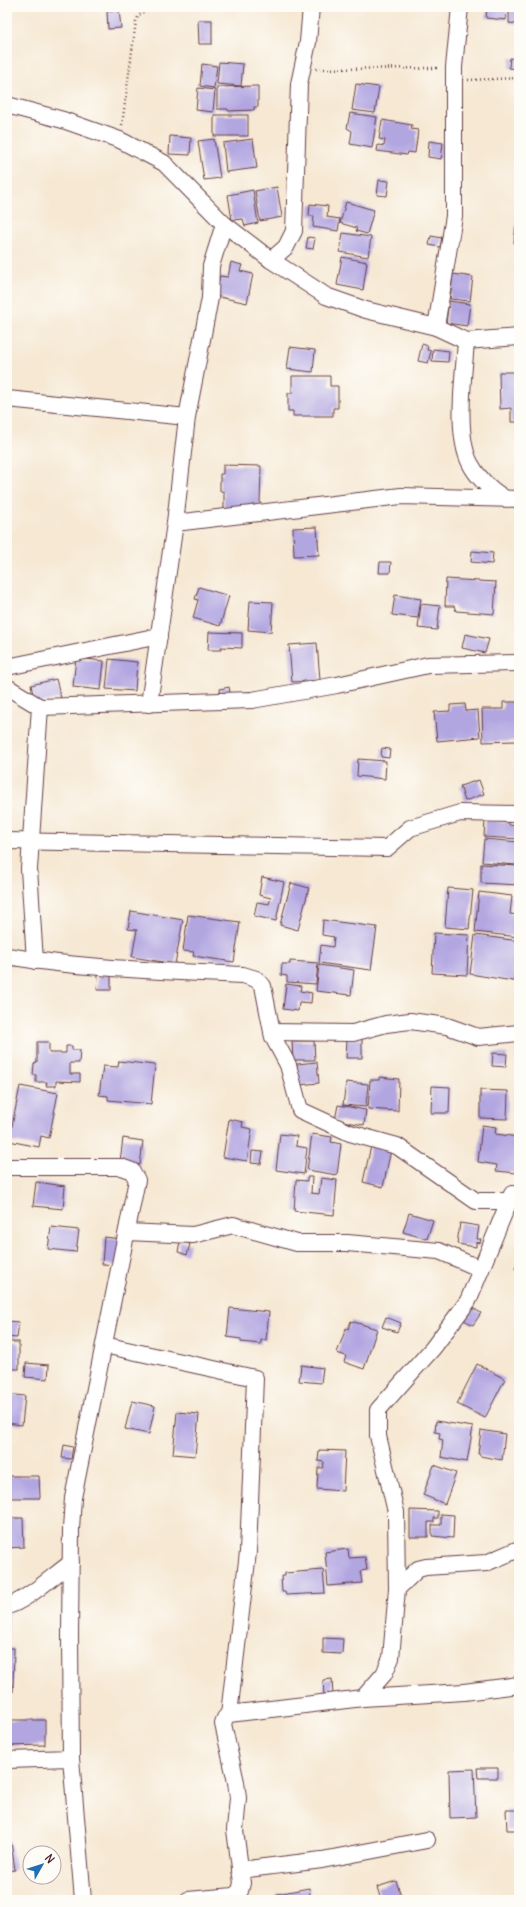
<svg xmlns="http://www.w3.org/2000/svg" width="526" height="1907" viewBox="0 0 526 1907" font-family="Delius,sans-serif">
<style>
.building{fill:#b2a6e1}
.lines{fill:none;stroke-linecap:round;stroke-linejoin:round}
.minor-casing{stroke:#643d44;stroke-width:18}
.path{stroke:#643d44;stroke-width:2.5;stroke-dasharray:1 3;stroke-linecap:butt}
.minor{stroke:#fff;stroke-width:16}
</style>
<rect width="100%" height="100%" fill="#fdfcf7"/>
<filter id="ink" filterUnits="userSpaceOnUse"><feTurbulence type="fractalNoise" baseFrequency=".025" numOctaves="2"/><feDisplacementMap in="SourceGraphic" scale="8" xChannelSelector="R" yChannelSelector="G"/><feConvolveMatrix kernelMatrix="1 2 1 2 8 2 1 2 1" color-interpolation-filters="sRGB"/></filter>
<filter id="wash" filterUnits="userSpaceOnUse"><feTurbulence type="fractalNoise" baseFrequency=".012" numOctaves="4" result="noise"/><feDisplacementMap in="SourceGraphic" scale="16" xChannelSelector="R" yChannelSelector="G"/><feGaussianBlur stdDeviation="0.9" result="paint"/><feColorMatrix in="noise" values="0 0 0 0 0 0 0 0 0 0 0 0 0 0 0 0 0 1.4 0 .05"/><feComposite in="paint" operator="in"/></filter>
<g filter="url(#wash)">
<rect width="100%" height="100%" fill="#f6e8d3"/>
<g id="blocks">
<g class="building">
<path d="M487,7H507L506,20L486,18Z"/>
<path d="M509,7H519V24L509,23Z"/>
<path d="M119,10L121,28L108,29L107,11Z"/>
<path d="M198,20H212V44H199Z"/>
<path d="M510,58L519,59V69L509,68Z"/>
<path d="M219,62L243,64L241,86L217,84Z"/>
<path d="M202,64L217,66L214,88L200,86Z"/>
<path d="M356,84L379,87L375,113L352,110Z"/>
<path d="M258,86V107H254V110L228,111V109H217V87Z"/>
<path d="M198,88L215,90L213,112L196,110Z"/>
<path d="M350,113L377,117L372,148L350,144L352,131L347,128Z"/>
<rect x="214" y="115" width="34" height="21"/>
<path d="M382,120L412,125L411,129L418,130L415,153L408,152L407,155L377,151L378,145L384,146L385,140L379,139Z"/>
<path d="M170,136L191,138L190,155L169,154Z"/>
<path d="M214,139L220,178L204,180L198,141Z"/>
<path d="M253,139L257,168L226,172L223,143Z"/>
<path d="M429,141L443,143L441,159L428,157Z"/>
<path d="M379,180L389,181L387,196L377,195Z"/>
<path d="M277,187L282,217L260,221L255,191Z"/>
<path d="M253,190L258,223L245,226L243,219L232,220L228,195Z"/>
<path d="M346,202L374,210L367,234L356,231L357,228L340,223Z"/>
<path d="M310,204L328,206L327,217L340,219L338,231L313,227L314,216H309Z"/>
<path d="M516,226L519,227V244L514,243Z"/>
<path d="M343,233L371,237L368,257L340,252Z"/>
<path d="M431,236L442,238L440,247L429,245Z"/>
<path d="M308,237L315,238L313,249L306,248Z"/>
<path d="M342,257L367,262L363,290L337,285Z"/>
<path d="M231,262L242,265L240,271L253,274L247,303L215,296L220,276L228,277Z"/>
<path d="M453,274L473,277L470,301L450,299Z"/>
<path d="M449,301L470,304L467,326L446,323Z"/>
<path d="M422,344L428,346L427,350L431,351L428,363L418,361Z"/>
<path d="M290,347L315,350L313,372L287,369Z"/>
<path d="M433,349L449,351L448,362L432,361Z"/>
<path d="M499,372H519V422H511V408L500,409Z"/>
<path d="M292,376H330V386H338V408H333V416H293V411H288V393H292Z"/>
<path d="M223,465L261,466L260,505H252V509H224V492L220,491V474H223Z"/>
<path d="M317,527L319,555L294,556L293,528Z"/>
<path d="M472,551L493,553L492,564L471,562Z"/>
<path d="M380,562H391L390,573H379Z"/>
<path d="M446,579L496,582L494,614L456,611L454,606H445Z"/>
<path d="M199,587L229,596L220,626L193,618L198,600L195,599Z"/>
<path d="M395,595L421,599L418,618L392,615Z"/>
<path d="M250,601L273,602L271,632L248,630Z"/>
<path d="M421,604L440,606L437,630L418,628Z"/>
<path d="M209,632L242,633V648L221,647V650H208Z"/>
<path d="M465,634L489,639L485,653L462,648Z"/>
<path d="M317,643L320,680L292,682L289,645Z"/>
<path d="M76,658L104,661L101,690L73,687Z"/>
<path d="M109,659L137,662L135,691L106,689Z"/>
<path d="M56,679L61,698L40,703L34,699L31,685Z"/>
<path d="M229,687L231,697L221,698L220,689Z"/>
<path d="M503,702H519V745H517L516,741L483,742L482,709H503Z"/>
<path d="M465,704L466,711L478,710L480,737L437,741L434,712L450,711V705Z"/>
<path d="M382,748L390,749L389,758L381,757Z"/>
<path d="M358,759L386,761L385,779L357,776Z"/>
<path d="M479,780L484,794L465,801L460,786Z"/>
<path d="M485,821L509,822V825L519,826V839L484,837Z"/>
<path d="M484,839L519,842L516,865L482,862Z"/>
<path d="M481,864L519,866V885L481,883Z"/>
<path d="M262,877L284,882L276,921L254,916L257,902L269,904L271,898L259,895Z"/>
<path d="M291,883L309,888L298,930L280,925Z"/>
<path d="M448,888L473,890L469,929L445,927Z"/>
<path d="M479,892L512,896L510,914L519,915V937L475,932Z"/>
<path d="M131,911L183,920L175,964L132,957L137,930L128,929Z"/>
<path d="M188,915L240,922L234,962L193,956L194,952L183,951Z"/>
<path d="M323,920L377,927L371,970L319,963L321,945L333,947L334,937L322,935Z"/>
<path d="M434,933L469,935L467,975L432,973Z"/>
<path d="M475,935L519,941V982L470,974Z"/>
<path d="M290,961L318,963L316,984L287,982V976L281,975L282,964H290Z"/>
<path d="M319,965L354,970L351,995L316,991Z"/>
<path d="M98,975L111,976V990H97Z"/>
<path d="M286,984L301,986L300,991L312,993L311,1003L299,1002L298,1011L283,1009Z"/>
<path d="M347,1039H362V1058H346Z"/>
<path d="M292,1041H314L315,1060H293Z"/>
<path d="M37,1042H49V1053H66V1046H72V1050H80L79,1063H70V1074H80V1082L56,1081V1086H46L47,1082H36V1075H33L34,1064L37,1062Z"/>
<path d="M493,1053L507,1054L506,1067L492,1066Z"/>
<path d="M119,1061L155,1065L151,1104L108,1100V1096L99,1095L103,1066L118,1067Z"/>
<path d="M317,1062L319,1083L299,1085L297,1064Z"/>
<path d="M379,1077L399,1079L398,1111L368,1109L370,1080H379Z"/>
<path d="M346,1082L368,1084L366,1107L343,1105Z"/>
<path d="M20,1086L58,1093L49,1138L41,1136L39,1147L9,1141Z"/>
<path d="M432,1086L450,1087L449,1113H431Z"/>
<path d="M480,1090L508,1091L507,1119L480,1118Z"/>
<path d="M338,1105L366,1110L364,1125L335,1120Z"/>
<path d="M229,1119L243,1122L242,1127L252,1129L247,1161L223,1157Z"/>
<path d="M482,1125L496,1127L495,1134L519,1137L517,1173L496,1171L497,1165L478,1162Z"/>
<path d="M280,1134L297,1136L296,1146L307,1148L304,1174L276,1170Z"/>
<path d="M312,1134L332,1137L331,1142L341,1144L337,1175L307,1170Z"/>
<path d="M123,1138L143,1141L140,1165L120,1162Z"/>
<path d="M371,1146L391,1150L383,1187L363,1182Z"/>
<path d="M252,1151L263,1152L261,1164L251,1163Z"/>
<path d="M307,1177H312L311,1193L319,1194L321,1178L337,1180L334,1215L294,1211L296,1180L307,1181Z"/>
<path d="M36,1182L65,1186L63,1209L33,1206Z"/>
<path d="M409,1213L433,1220L427,1239L403,1232Z"/>
<path d="M460,1223L479,1226L477,1239H481L480,1243L476,1242V1247L457,1244Z"/>
<path d="M51,1227L79,1230L76,1252L48,1249Z"/>
<path d="M104,1237L121,1239L118,1265L102,1264Z"/>
<path d="M180,1241L190,1244L187,1255L178,1252Z"/>
<path d="M519,1258V1271L515,1269Z"/>
<path d="M471,1307L481,1313L473,1325L464,1320Z"/>
<path d="M230,1308L269,1312L266,1340H261V1344L241,1342V1339L227,1337Z"/>
<path d="M386,1317L401,1323L397,1332L382,1327Z"/>
<path d="M7,1321L19,1322L17,1338L7,1337Z"/>
<path d="M351,1321L377,1329L364,1369L344,1362L346,1356L337,1353L346,1328L348,1329Z"/>
<rect x="7" y="1342" width="12" height="27"/>
<path d="M26,1363L49,1365L48,1379L25,1377Z"/>
<path d="M477,1364L505,1379L485,1418L457,1404Z"/>
<path d="M301,1365L323,1368L321,1383L299,1381Z"/>
<path d="M7,1394L25,1396L22,1425L7,1423Z"/>
<path d="M132,1401L155,1406L149,1434L125,1429Z"/>
<path d="M177,1412L199,1414L195,1456L173,1454Z"/>
<path d="M436,1421L473,1427L467,1462L441,1457L443,1440L439,1439L440,1433L435,1432Z"/>
<path d="M481,1430L505,1434L502,1460L480,1456V1454H478Z"/>
<path d="M64,1445L73,1447L71,1459L62,1458Z"/>
<path d="M319,1450L345,1451L343,1491L317,1489L318,1468H323L324,1462L318,1461Z"/>
<path d="M434,1465L456,1473L445,1504L423,1495Z"/>
<path d="M7,1476H39L40,1498H7Z"/>
<path d="M410,1510L438,1511V1518H434V1522H428V1537H410Z"/>
<path d="M441,1514L454,1515L453,1538L432,1536V1525H441Z"/>
<path d="M7,1518H23L24,1547L7,1548Z"/>
<path d="M348,1549L349,1558L365,1557L367,1570L360,1571L362,1583L328,1586L325,1552Z"/>
<path d="M323,1570L325,1593L286,1595L285,1592H282L281,1576H285V1573Z"/>
<path d="M7,1613H9L8,1638H7Z"/>
<path d="M323,1638L343,1639L342,1654L323,1653Z"/>
<path d="M7,1648H14L13,1692L7,1691Z"/>
<path d="M332,1679L333,1695L324,1696L323,1680Z"/>
<path d="M7,1720H45V1745L7,1746Z"/>
<path d="M477,1768H498V1778H478Z"/>
<path d="M474,1769L476,1817L450,1818L449,1770Z"/>
<path d="M506,1810H519V1830H507Z"/>
<path d="M11,1842L15,1870L7,1871V1843Z"/>
<path d="M396,1881L401,1895L381,1900L377,1887Z"/>
<path d="M309,1888L311,1900H278L277,1894Z"/>
</g>
</g>
</g>
<g filter="url(#ink)">
<use href="#blocks" fill-opacity="0" stroke="#643d44" stroke-width="1"/>
<g class="lines">
<defs>
<g id="minor">
<path d="M7,105L63,120L120,140L164,163L224,224L271,260L326,296L366,310L436,327L466,341L519,337"/>
<path d="M271,260L286,247L294,231L299,84L308,42L311,7"/>
<path d="M436,327L454,216V67L460,7"/>
<path d="M466,341C464,374 455,434 470,463C478,479 490,489 504,498"/>
<path d="M7,399L187,417"/>
<path d="M175,523L401,496L519,499"/>
<path d="M7,667L159,636"/>
<path d="M7,687L40,707L252,700L337,685L428,665L519,663"/>
<path d="M149,704L175,523L187,417L210,298L211,266L224,224"/>
<path d="M7,841L387,848L410,828L460,813L519,814"/>
<path d="M7,956C85,969 164,971 243,975L256,979L263,986L273,1037L288,1065L300,1110L350,1133L397,1146L476,1201H509"/>
<path d="M35,961L29,869L40,707"/>
<path d="M272,1032L353,1033L386,1024L410,1021L447,1026L478,1037L519,1033"/>
<path d="M7,1167H121L132,1171L137,1180L73,1498L71,1529L70,1636L71,1758L7,1760"/>
<path d="M127,1232L193,1235L233,1225L297,1243H347L439,1251L481,1269"/>
<path d="M104,1345L255,1378L248,1552L229,1714"/>
<path d="M397,1589L396,1512L378,1436V1410L433,1348L468,1301L512,1194"/>
<path d="M7,1606C24,1603 55,1574 71,1563"/>
<path d="M363,1698L464,1692L519,1685"/>
<path d="M71,1758L83,1900"/>
<path d="M240,1870L322,1860L427,1840"/>
<path d="M188,1900L234,1896L240,1891L242,1883L235,1830L238,1798L236,1782L223,1724L225,1718L229,1714L363,1698L384,1674L391,1658L397,1589L418,1569L426,1567L486,1563L519,1549"/>
</g>
</defs>
<use href="#minor" class="minor-casing"/>
<g class="path">
<path d="M285,7L296,8"/>
<path d="M316,69L439,68"/>
<path d="M468,80L519,78"/>
<path d="M122,125L136,21C140,10 151,9 162,7"/>
</g>
<use href="#minor" class="minor"/>
</g>
</g>
<rect width="526" height="1907" fill="none" stroke="#fdfcf7" stroke-width="24"/>
<g transform="translate(42 1865) rotate(51)"><circle r="19" fill="#fdfcf7" stroke="#b5a4a5"/>
<path d="M0-3L7 15L0 10L-7 15Z" fill="#1f6fb2"/>
<text y="-6" font-size="11" font-weight="bold" text-anchor="middle" fill="#4a1f2b">N</text>
</g>
</svg>
